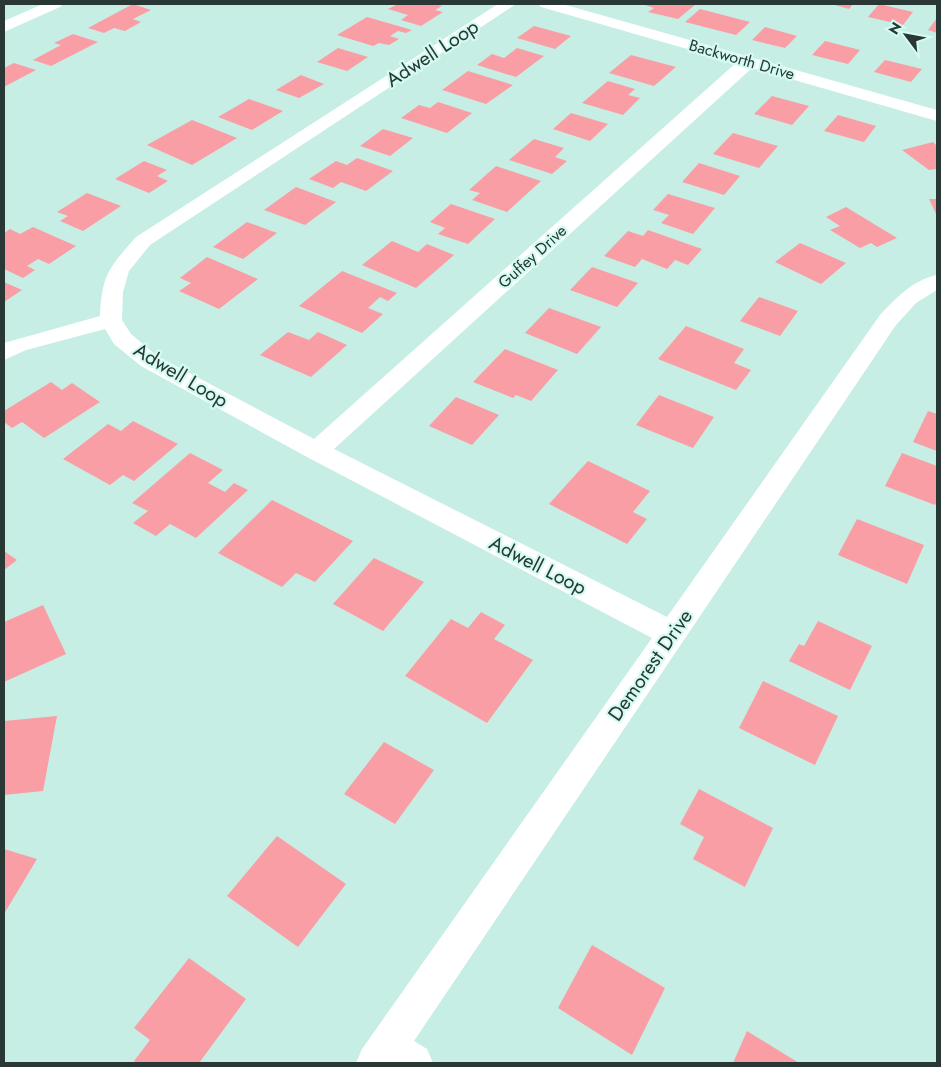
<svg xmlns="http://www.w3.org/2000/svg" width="941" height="1067" viewBox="0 0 941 1067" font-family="Jost,sans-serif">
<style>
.building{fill:#f99ea5}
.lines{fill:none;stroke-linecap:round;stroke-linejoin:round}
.minor{fill:#fff;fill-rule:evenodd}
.labels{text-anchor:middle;stroke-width:4.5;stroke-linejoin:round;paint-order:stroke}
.far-street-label{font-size:16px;fill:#293835;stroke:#d4fbf2}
.street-label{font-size:20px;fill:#293835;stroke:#d4fbf2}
</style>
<rect width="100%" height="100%" fill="#c7eee4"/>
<g class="building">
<path d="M133,4L151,10L133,19L141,22L125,31L114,28L104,33L88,28Z"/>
<path d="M398,4H435L442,6L435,10L443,12L421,26L401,20L408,15L388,9Z"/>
<path d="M642,4H696L678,19L648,12L654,8Z"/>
<path d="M831,4H853L849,9Z"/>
<path d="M879,4L913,12L903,25L868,17Z"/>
<path d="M700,9L750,22L736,35L685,22Z"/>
<path d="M367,17L412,30L406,33L398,31L390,36L399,39L389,45L379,43L373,46L337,35Z"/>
<path d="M937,18V33L928,30Z"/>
<path d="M534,26L571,36L555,49L517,38Z"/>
<path d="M765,27L797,36L785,48L752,40Z"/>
<path d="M73,34L98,42L51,66L33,60L61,45L54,43Z"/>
<path d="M825,41L860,50L848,64L812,55Z"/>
<path d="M338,48L368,57L347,71L317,62Z"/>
<path d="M517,48L544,56L516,77L477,65L492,54L504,58Z"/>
<path d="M631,55L676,67L654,86L609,73Z"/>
<path d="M885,60L922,69L911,82L874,72Z"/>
<path d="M14,63L36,70L4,87V68Z"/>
<path d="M468,71L513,85L486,104L442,90Z"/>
<path d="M301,75L324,84L299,98L276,90Z"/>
<path d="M608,81L635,89L628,95L640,98L623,115L582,103Z"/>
<path d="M772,96L809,106L792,125L754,114Z"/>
<path d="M249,99L283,111L252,130L218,117Z"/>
<path d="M438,102L472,113L447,133L401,118L419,105L430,108Z"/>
<path d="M571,113L608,124L590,141L553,129Z"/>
<path d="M838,115L876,126L864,142L824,131Z"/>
<path d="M192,120L237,138L192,165L147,145Z"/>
<path d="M383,129L413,138L390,156L360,146Z"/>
<path d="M733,133L778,146L759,168L713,154Z"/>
<path d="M534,139L564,148L555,157L567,161L552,174L509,160Z"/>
<path d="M933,142L937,146V169L929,170L902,150Z"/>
<path d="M357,158L393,171L366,191L341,182L333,188L309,179L336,161L347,165Z"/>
<path d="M144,161L167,170L157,176L168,181L149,193L115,179Z"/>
<path d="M699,163L740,176L724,195L682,182Z"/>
<path d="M496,166L541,181L507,212L472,200L480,193L469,190Z"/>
<path d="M296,187L336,202L305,225L264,210Z"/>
<path d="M87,193L121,206L83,231L60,221L68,216L57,212Z"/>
<path d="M668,194L715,208L693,234L661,223L669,215L653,210Z"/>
<path d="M929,199H937V216Z"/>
<path d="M451,204L495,219L468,244L438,234L445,228L430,222Z"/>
<path d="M846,207L897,238L877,247L871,243L860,248L830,230L840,226L826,217Z"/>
<path d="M247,222L277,233L243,259L213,247Z"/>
<path d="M33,227L76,246L49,264L38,259L27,266L35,270L23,278L4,269V233L10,229L20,234Z"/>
<path d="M648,230L702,249L688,265L675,260L667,269L642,259L635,267L604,256L628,231L643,236Z"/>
<path d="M392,241L418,252L427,244L454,255L416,288L362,265Z"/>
<path d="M800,243L846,263L821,284L775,262Z"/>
<path d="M207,257L258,279L219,309L179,291L191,283L180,278Z"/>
<path d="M592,267L638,283L617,307L570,290Z"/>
<path d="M342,271L397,293L388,301L380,297L368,308L383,314L362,333L299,306Z"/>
<path d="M4,282L22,290L4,302Z"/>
<path d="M759,297L798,311L780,336L740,321Z"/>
<path d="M549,308L601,327L577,354L525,333Z"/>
<path d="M686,326L744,349L734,363L751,370L736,390L658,359Z"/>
<path d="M288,332L309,340L318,332L347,345L311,377L260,355Z"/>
<path d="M505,349L558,370L531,401L516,395L513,398L473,382Z"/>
<path d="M51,382L62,390L72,383L100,402L44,438L22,422L12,428L4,422V411Z"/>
<path d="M659,395L714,417L693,448L636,425Z"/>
<path d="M456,397L499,415L472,445L429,426Z"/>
<path d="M928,411L937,414V451L913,442Z"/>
<path d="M133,421L178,444L134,481L123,475L110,485L63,459L108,424L121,431Z"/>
<path d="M190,453L223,470L208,483L225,492L234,483L248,490L196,538L170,524L156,536L133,523L148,511L132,503Z"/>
<path d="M902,453L937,466V501L935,505L885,486Z"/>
<path d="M588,461L650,491L633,512L647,519L627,544L549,504Z"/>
<path d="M272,500L353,541L315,582L296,573L282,587L218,553Z"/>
<path d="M857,519L924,545L907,584L838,555Z"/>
<path d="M4,551L17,560L4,570Z"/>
<path d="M374,558L424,582L383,631L333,604Z"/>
<path d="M43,605L66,654L4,682V622Z"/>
<path d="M481,612L505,625L494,639L533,660L487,723L405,676L451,619L468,628Z"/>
<path d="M818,621L872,646L850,690L789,661L799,644L804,646Z"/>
<path d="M763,681L838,716L815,765L739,728Z"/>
<path d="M57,716L43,791L4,795V721Z"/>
<path d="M384,742L434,770L395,824L344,794Z"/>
<path d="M699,789L773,828L745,887L693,859L704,837L680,824Z"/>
<path d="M277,836L346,884L298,947L227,896Z"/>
<path d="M4,849L37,859L4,914Z"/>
<path d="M592,945L665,988L632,1055L558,1008Z"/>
<path d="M189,958L246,999L199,1063H136L134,1061L150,1040L134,1028Z"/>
<path d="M747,1031L799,1063H733Z"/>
</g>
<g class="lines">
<g class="minor">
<path d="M43,4H63L60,7L4,32V21Z"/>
<path d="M498,4H516L150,245L129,271L123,292L122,320L131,334L157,356L314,439L736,63L541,7L538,4H562L937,110V121L752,68L334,449L667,617L880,315C896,298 913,280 937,275V290L916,303L896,325L414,1041L427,1049L433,1063H356L362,1049L652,638L307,457L141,366L114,344L105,329L26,350L4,360V343L100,316C102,274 109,268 136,237Z"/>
</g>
</g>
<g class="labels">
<g class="far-street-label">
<text transform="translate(742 59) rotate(16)" y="6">Backworth Drive</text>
<text transform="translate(532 256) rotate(-42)" y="6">Guffey Drive</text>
</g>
<g class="street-label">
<text transform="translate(432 53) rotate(-33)" y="7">Adwell Loop</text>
<text transform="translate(181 375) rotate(31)" y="7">Adwell Loop</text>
<text transform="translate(538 565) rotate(27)" y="7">Adwell Loop</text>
<text transform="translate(650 665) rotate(-55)" y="7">Demorest Drive</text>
</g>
</g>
<rect width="941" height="1067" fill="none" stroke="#293835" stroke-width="10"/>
<g transform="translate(906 35) rotate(302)" stroke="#d4fbf2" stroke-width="4" paint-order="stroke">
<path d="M0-4L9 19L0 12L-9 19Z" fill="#293835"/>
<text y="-8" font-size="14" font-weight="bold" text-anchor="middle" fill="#293835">N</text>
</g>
</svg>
